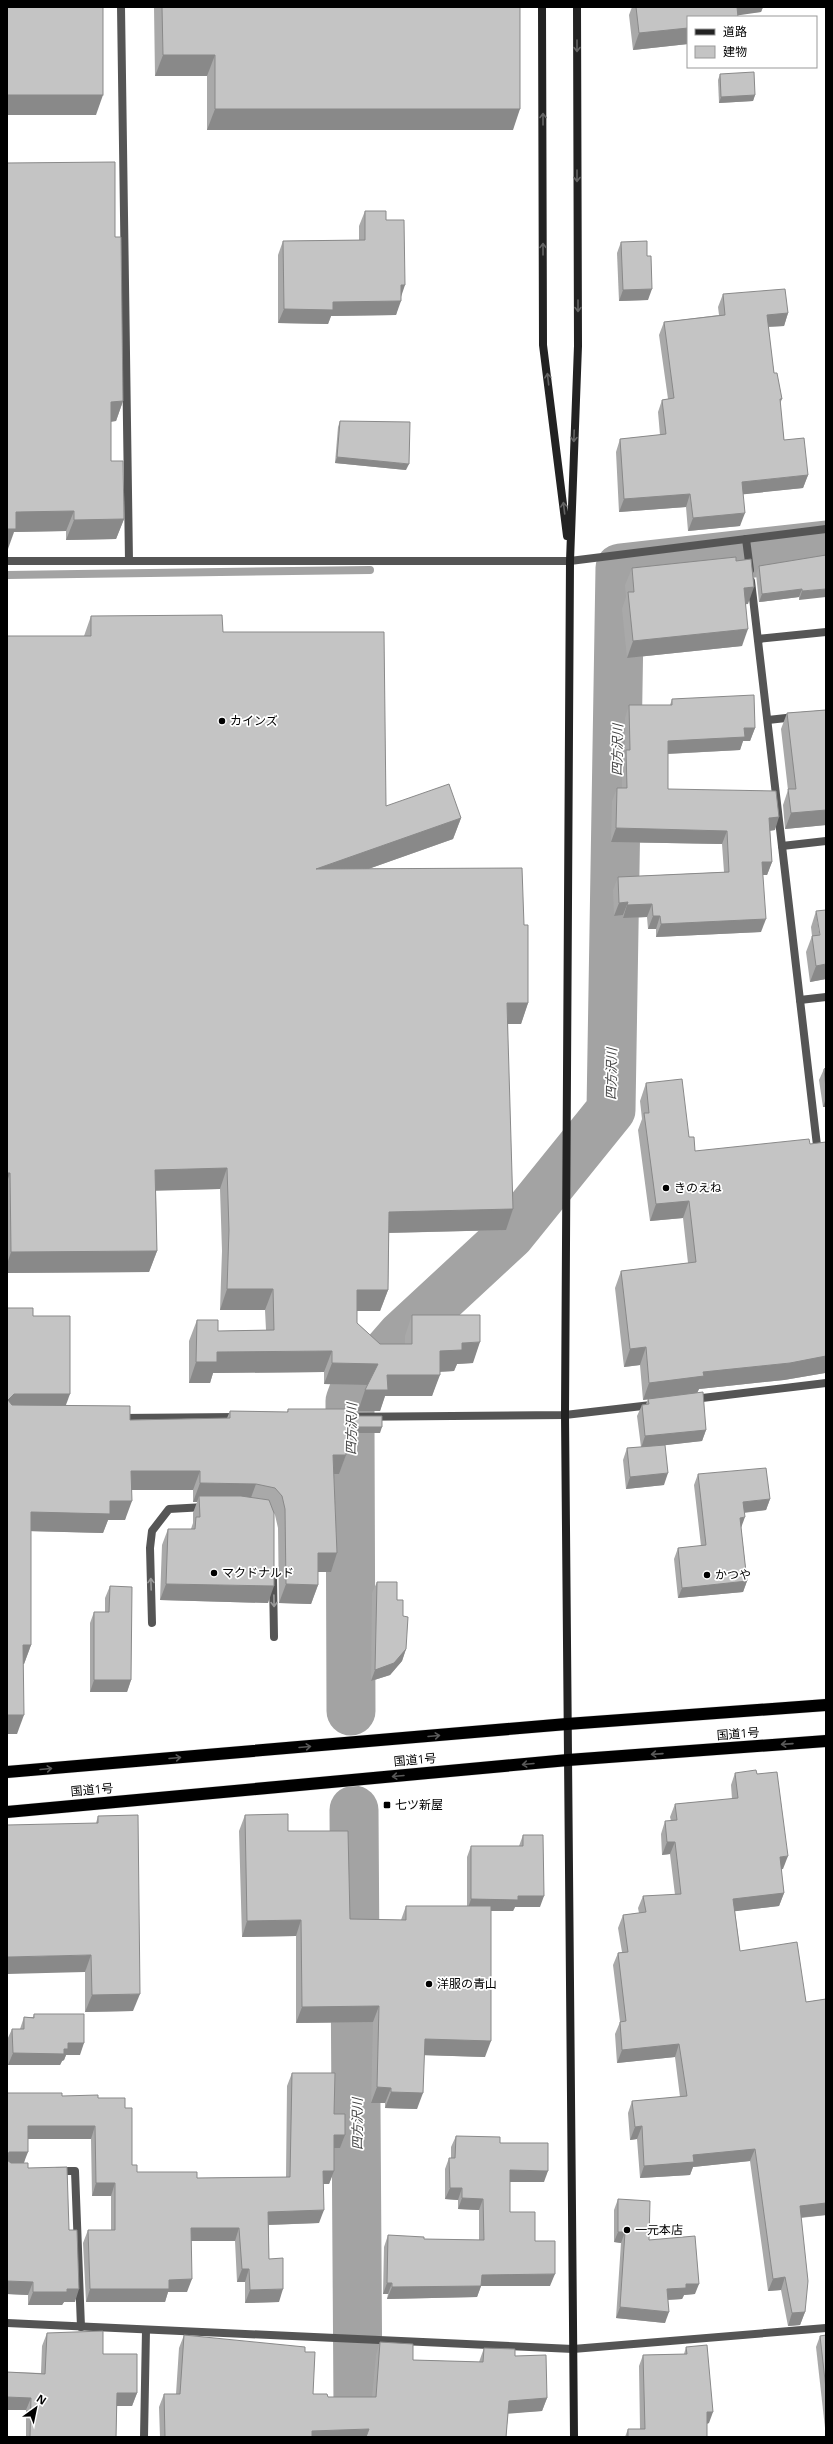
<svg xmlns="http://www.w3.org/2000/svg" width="833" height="2444" viewBox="0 0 833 2444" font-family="'Open Sans','Noto Sans JP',sans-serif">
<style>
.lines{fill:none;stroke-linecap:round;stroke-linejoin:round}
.stream{stroke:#a3a3a3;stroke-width:8}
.river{stroke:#a3a3a3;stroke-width:49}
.highway-casing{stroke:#dbdbdb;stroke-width:13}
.lane{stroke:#555;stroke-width:8}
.street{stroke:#555;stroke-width:8}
.secondary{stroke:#222;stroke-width:8}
.highway{stroke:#000;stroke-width:12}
.wall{fill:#a9a9a9}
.shaded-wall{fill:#898989}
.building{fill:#c4c4c4;stroke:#898989}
.oneway{stroke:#646464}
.oneway2{stroke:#999}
.oneway3{stroke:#595959}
.poi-dot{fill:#000;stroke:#fff;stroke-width:1.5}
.labels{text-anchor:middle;stroke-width:3.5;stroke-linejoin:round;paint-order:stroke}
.poi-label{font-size:12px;fill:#000;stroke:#fff;text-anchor:start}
.street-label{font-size:12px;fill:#000;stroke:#fff}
.water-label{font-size:13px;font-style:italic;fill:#444;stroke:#fff}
</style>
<rect width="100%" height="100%" fill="#fff"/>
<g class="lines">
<path class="stream" d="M7,575L370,570"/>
<g class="river">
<path d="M351,1711L350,1425V1401L354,1390L401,1336L510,1235L611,1110L620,568L826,545"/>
<path d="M353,2437L358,2407L354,1810"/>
</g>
<defs>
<g id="highway">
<path d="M7,1772L567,1724L826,1705"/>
<path d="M7,1812L568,1760L826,1741"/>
</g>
</defs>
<use href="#highway" class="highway-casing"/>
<g class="lane">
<path d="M273,1579L274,1637"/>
<path d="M152,1623L150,1548L152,1531L169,1509L205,1507"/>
</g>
<g class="street">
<path d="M121,7L129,561"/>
<path d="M746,539L750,570"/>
<path d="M7,561H570L826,529"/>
<path d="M751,581L818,1154"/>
<path d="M758,639L826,632"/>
<path d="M768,720L795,717"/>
<path d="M782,846L826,841"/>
<path d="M800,1000L826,997"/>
<path d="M694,1399L826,1383"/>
<path d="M335,1417L565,1415L651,1405"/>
<path d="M121,1418L237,1417"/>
<path d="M58,2171H75L81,2327"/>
<path d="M7,2323L573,2349L826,2328"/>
<path d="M144,2437L146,2330"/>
</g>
<g class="secondary">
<path d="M542,7L543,345L567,536"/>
<path d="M574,2437L565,1415L570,561L578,346L577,7"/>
</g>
<use href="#highway" class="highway"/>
</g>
<g class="wall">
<path d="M154,7H520L513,130H207V76H155Z"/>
<path d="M632,7H763L761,12L688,17V44L633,50L629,15Z"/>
<path d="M720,74L755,95L753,101L719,103L718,80Z"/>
<path d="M365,211L386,220L401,296L396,315L331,316L328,324L278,323V255L283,241L359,240V226Z"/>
<path d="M115,237L123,401L116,421L111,422V461L124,519L116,539L66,540V531L14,532L8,549Z"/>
<path d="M621,242L647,256L648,300L619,301L617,253Z"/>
<path d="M723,294L788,313L784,326L768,327L774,373L782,399L780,404L784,440L808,475L803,488L743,494L740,526L688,531L686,507L619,512L616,452L620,439L660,435L658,412L662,400L668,399L659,335L664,322L719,315L718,307Z"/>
<path d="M340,421L406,470L335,463L338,427Z"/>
<path d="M826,555L799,600V597L759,602L756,574L759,566Z"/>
<path d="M736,561L748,604H746L742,646L627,658L622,609L626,597L625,585L632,568Z"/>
<path d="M91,616L223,632L386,806L461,818L453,839L368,869L524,925L528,1003L521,1024H508L506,1230L389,1233L388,1290L380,1311H357V1323L380,1344H405V1336L412,1315L473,1363L457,1364L454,1371L440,1372L432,1396H385L380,1411H358L368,1385L324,1384V1372L213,1373L210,1383H189V1341L197,1320L218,1331L266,1330L265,1310H220L222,1251L220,1189L156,1190L157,1251L149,1272L7,1273V636H84Z"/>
<path d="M672,699L755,728L750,741H743L740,750L668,754V789L775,830L770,831L772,862L767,875H763L761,932L656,937V929H648L647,917L623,918V915L614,916L613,890L618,877L724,872L722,844L611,842L612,801L617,788H622V763L625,754V718L629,705H670Z"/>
<path d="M826,710V825L785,829L783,805L788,790L781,729L787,713Z"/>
<path d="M816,911L826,979L810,982L806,952L812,936L811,927Z"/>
<path d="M826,1068V1107H823L819,1080L824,1069Z"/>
<path d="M646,1083L689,1137L695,1151L826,1356V1369L825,1373L784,1380L699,1389L697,1393L706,1430L702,1441L665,1445L664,1485L626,1489L623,1460L627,1448L641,1447L637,1416L642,1405L646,1404L648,1399L643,1400L640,1365L624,1367L615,1288L621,1271L688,1263L683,1218L650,1221L638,1130L642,1119L640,1101Z"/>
<path d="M33,1316L66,1405L130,1420L227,1418L230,1411L287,1412L288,1409L346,1455L339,1474H334L337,1553L331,1572H318V1585L311,1604L279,1603L278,1528L275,1515L274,1513L268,1603L160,1600L162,1545L168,1529H191L193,1523V1513L197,1502H193V1490H131L125,1520H108L103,1533L31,1531V1645L24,1664H23L17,1734Z"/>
<path d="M698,1474L770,1499L766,1510L744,1513L741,1527L747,1581L743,1592L678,1598L674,1559L678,1548L701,1546L694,1485Z"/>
<path d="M377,1582L397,1600L403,1616L406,1649L402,1661L390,1675L371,1681L372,1593Z"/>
<path d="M110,1586L131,1680L127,1692H90V1623L94,1612H105V1598Z"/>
<path d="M735,1773L757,1774L783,1869H781L784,1893L779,1906L735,1911L740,1951L806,2002L826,1999V2215L801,2218L805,2312L800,2325L788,2326L781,2290L768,2291L750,2161L693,2167L690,2175L640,2178L637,2139L630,2140L628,2113L632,2101L680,2097L675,2057L617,2063L615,2034L620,2022L613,1965L618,1953L622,1952L618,1928L623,1915L639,1913L638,1908L643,1896L675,1895L670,1854L662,1855L661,1834L665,1821H671L670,1817L675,1804L732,1799L731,1785Z"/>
<path d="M245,1815L288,1831L350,1919L401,1920L406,1906H467V1857L471,1846H519L523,1835L540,1907H515L513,1911H491L485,2057L424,2055L417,2109L385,2108V2103H371L373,2022L296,2023V1936L242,1937L239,1831Z"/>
<path d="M98,1816L133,2011L85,2012V1972L96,1823Z"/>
<path d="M34,2014L80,2055H66L64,2060L62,2061L60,2065H8L7,2040L12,2029H20L24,2017H33Z"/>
<path d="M292,2073L334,2114L345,2135L340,2148H334V2171L329,2184H323L319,2223L269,2225V2259L279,2302L245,2303V2282H237L235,2241H191L187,2292H168L165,2302H86L83,2243L88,2230H111V2196H92L91,2139H28L24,2163L28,2168L69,2230L75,2302H64L62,2305H28V2295L7,2294V2093L98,2098L125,2108L132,2165L137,2172L197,2178L286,2177L287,2086Z"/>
<path d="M456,2136L500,2143L544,2182H510V2212L535,2241L550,2286H481L477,2297L387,2299L388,2294H383L384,2247L388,2235L424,2239L479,2240V2210L458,2209V2200L445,2199V2169L449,2158H451V2147Z"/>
<path d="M618,2199L649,2240L695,2294L684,2295L682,2299L668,2300L665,2323L616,2318L621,2243L614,2242V2210Z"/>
<path d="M47,2333L103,2354L137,2393L132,2406H117L116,2437H26V2410H7V2372L41,2373L42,2346Z"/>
<path d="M184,2335L305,2352L313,2394L328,2397H372L376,2355L380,2342L413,2360L479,2362L484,2348L515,2356L547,2398L542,2411L508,2413L506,2437H160L159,2407L164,2394H176L179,2348Z"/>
<path d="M826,2335V2437L816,2347L820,2336Z"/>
<path d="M686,2347L709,2423L707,2424V2437H625L628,2429H640L639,2366L643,2355L684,2354Z"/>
</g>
<g class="shaded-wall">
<path d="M737,7H763L761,12L734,16Z"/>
<path d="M688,28V44L633,50L639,33Z"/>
<path d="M163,55H215L207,76H155Z"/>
<path d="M7,95H103L96,115H7Z"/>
<path d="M755,95L753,101L719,103L721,97Z"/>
<path d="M215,109H520L513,130H207Z"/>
<path d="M401,285H405L400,300Z"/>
<path d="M652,289L648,300L619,301L623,290Z"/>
<path d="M401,301L396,315L331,316L328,324L278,323L284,309L333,302Z"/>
<path d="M788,313L784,326L762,327L767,315Z"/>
<path d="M123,401L116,421L103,422L111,402Z"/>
<path d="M337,457L409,464L406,470L335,463Z"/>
<path d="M808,475L803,488L737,495L742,482Z"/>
<path d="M690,494L686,507L619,512L624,499Z"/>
<path d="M74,511L66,531L14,532L8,549H7V529L16,512Z"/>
<path d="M745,513L740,526L688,531L693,518Z"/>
<path d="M124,519L116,539L66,540L74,520Z"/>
<path d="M754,587L748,604L738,605L744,588Z"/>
<path d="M802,589L799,597L759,602L762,594Z"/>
<path d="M826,589V597L799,600L802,591Z"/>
<path d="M748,629L742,646L627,658L633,641Z"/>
<path d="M744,728H755L750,741H743L740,750L663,754L668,741Z"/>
<path d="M826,810V825L785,829L791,813Z"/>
<path d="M779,817L775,830L764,831L769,818Z"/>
<path d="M461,818L453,839L309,890L316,869Z"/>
<path d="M616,828L727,831L722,844L611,842Z"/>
<path d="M762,862H772L767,875H757Z"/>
<path d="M628,902L623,915L614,916L619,903Z"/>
<path d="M652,904L647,917L623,918L627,905Z"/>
<path d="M653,916H660L656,929H648Z"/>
<path d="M766,919L761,932L656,937L661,924Z"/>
<path d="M826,964V979L810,982L816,966Z"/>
<path d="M507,1003H528L521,1024H499Z"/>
<path d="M826,1098V1107H823Z"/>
<path d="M227,1168L220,1189L148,1191L155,1170Z"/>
<path d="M7,1173H10L7,1182Z"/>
<path d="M689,1201L683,1218L650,1221L656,1204Z"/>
<path d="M513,1209L506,1230L381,1233L389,1212Z"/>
<path d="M157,1251L149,1272L7,1273V1264L11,1252Z"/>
<path d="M227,1289H273L265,1310H220Z"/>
<path d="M357,1290H388L380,1311H350Z"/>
<path d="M480,1342L473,1363L457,1364L454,1371L432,1372L440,1351L462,1343Z"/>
<path d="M646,1347L640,1365L624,1367L630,1349Z"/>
<path d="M332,1351L324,1372L213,1373L210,1383H189L196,1362L217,1352Z"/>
<path d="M826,1356V1369L825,1373L784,1380L699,1389L697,1393L643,1400L649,1383L703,1372Z"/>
<path d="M332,1363L378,1364L370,1385L324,1384Z"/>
<path d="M387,1375H440L432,1396H385L380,1411H358L365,1390Z"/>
<path d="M14,1394H70L63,1413L7,1414L8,1400Z"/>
<path d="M349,1427H382L380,1433H347Z"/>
<path d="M706,1430L702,1441L641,1448L645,1436Z"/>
<path d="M333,1455H346L339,1474H326Z"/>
<path d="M131,1471H200L193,1490H124Z"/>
<path d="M668,1473L664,1485L626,1489L630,1477Z"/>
<path d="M200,1483L256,1484L249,1503L199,1496L197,1502H193Z"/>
<path d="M770,1499L766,1510L739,1513L743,1502Z"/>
<path d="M110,1501H132L125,1520H108L103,1533L25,1531L31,1512Z"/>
<path d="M745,1517L741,1528L740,1518Z"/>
<path d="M318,1553H337L331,1572H311Z"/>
<path d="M747,1581L743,1592L678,1598L682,1588Z"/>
<path d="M166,1584L274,1586L268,1603L160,1600Z"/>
<path d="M286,1584L318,1585L311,1604L279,1603Z"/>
<path d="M23,1645H31L24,1664H16Z"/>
<path d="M406,1649L402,1661L390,1675L371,1681L375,1670Z"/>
<path d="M94,1680H131L127,1692H90Z"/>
<path d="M7,1715H24L17,1734H7Z"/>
<path d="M667,1842H675L670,1854L662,1855Z"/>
<path d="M788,1856L783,1869L775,1870L780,1857Z"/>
<path d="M784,1893L779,1906L729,1912L733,1899Z"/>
<path d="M518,1896H544L540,1907H515L513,1911H467L471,1899Z"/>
<path d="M301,1920L296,1936L242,1937L247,1921Z"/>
<path d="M91,1955L85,1972L7,1974V1957Z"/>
<path d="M140,1994L133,2011L85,2012L92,1995Z"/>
<path d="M379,2006L373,2022L296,2023L302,2007Z"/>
<path d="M425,2039L491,2041L485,2057L419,2055Z"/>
<path d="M68,2043H84L80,2055H66L64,2060L62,2061L60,2065H8L13,2053L64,2049Z"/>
<path d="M679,2044L675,2057L617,2063L622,2050Z"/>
<path d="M377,2087L391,2088L385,2103H371Z"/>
<path d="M391,2092L423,2093L417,2109L385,2108Z"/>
<path d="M28,2126H95L91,2139H23Z"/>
<path d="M642,2126L637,2139L630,2140L635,2127Z"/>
<path d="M334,2135H345L340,2148H330Z"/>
<path d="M755,2149L750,2161L693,2167L690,2175L640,2178L644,2166L693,2155Z"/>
<path d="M9,2152H28L23,2165H7V2159Z"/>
<path d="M510,2170L548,2171L544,2182H506Z"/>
<path d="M323,2171H334L329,2184H318Z"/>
<path d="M96,2183H115L111,2196H92Z"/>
<path d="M450,2188H462L458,2200L445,2199Z"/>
<path d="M462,2198L483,2199L479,2210L458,2209Z"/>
<path d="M826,2203V2215L795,2218L800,2206Z"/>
<path d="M324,2210L319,2223L264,2225L268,2212Z"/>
<path d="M191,2228H239L235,2241H186Z"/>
<path d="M618,2232H625L621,2243L614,2242Z"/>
<path d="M242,2269H249L245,2282H237Z"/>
<path d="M555,2274L550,2286H477L482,2275Z"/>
<path d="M785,2277L781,2290L768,2291L773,2279Z"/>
<path d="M192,2279L187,2292H168L165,2302H86L90,2289L169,2280Z"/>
<path d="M7,2281L33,2282L28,2295L7,2294Z"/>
<path d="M387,2283H392L388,2294H383Z"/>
<path d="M686,2284H699L695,2294L684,2295L682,2299L663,2300L667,2289Z"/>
<path d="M481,2286L477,2297L387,2299L392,2287Z"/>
<path d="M67,2289H79L75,2302H64L62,2305H28L33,2292Z"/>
<path d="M283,2289L279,2302L245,2303L250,2290Z"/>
<path d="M620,2307L669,2312L665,2323L616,2318Z"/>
<path d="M805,2312L800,2325L788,2326L792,2313Z"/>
<path d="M117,2393H137L132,2406H113Z"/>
<path d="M7,2397L31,2398L26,2410H7Z"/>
<path d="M547,2398L542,2411L504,2414L509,2401Z"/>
<path d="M707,2412H713L709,2423L703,2424Z"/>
<path d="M369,2429L366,2437H310L312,2431Z"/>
</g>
<g class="building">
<rect x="7" y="7" width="96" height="88"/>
<path d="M162,7H520V109H215V55H163Z"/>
<path d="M636,7H737L738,17H688V28L639,33Z"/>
<path d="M754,72L755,95L721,97L720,74Z"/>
<path d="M115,162V237H121L123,401L111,402V461H123L124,519L74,520V511L16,512V529H7V163Z"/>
<path d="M365,211H386V220H404L405,285H401V301L333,302V310L284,309L283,241L365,240Z"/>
<path d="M647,241V256H651L652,289L623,290L621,242Z"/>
<path d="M785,289L788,313L767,315L774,373H777L782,399H780L784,440L804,438L808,475L742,482L745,513L693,518L690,494L624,499L620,439L666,434L662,400L674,398L664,322L725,315L723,294Z"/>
<path d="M340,421L410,422L409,464L337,457Z"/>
<path d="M826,555V589L802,591V589L762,594L759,566Z"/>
<path d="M736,557V561L751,559L754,587L744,588L748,629L633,641L628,592H634L632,568Z"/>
<path d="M222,615L223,632H384L386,806L449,784L461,818L316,869L522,868L524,925H528V1003H507L513,1209L389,1212L388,1290H357V1323L380,1344H412V1315H480V1342L462,1343V1350L440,1351V1375H387L388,1390H365L378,1364L332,1363V1351L217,1352V1362H196L197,1320H218V1331L274,1330L273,1289H227L229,1230L227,1168L155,1170L157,1251L11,1252L10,1173H7V636H91V616Z"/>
<path d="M754,695L755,728H744L745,737L668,741V789L776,791L779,817L769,818L772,862H762L766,919L661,924L660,916H653L652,904L627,905L628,902L619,903L618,877L729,872L727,831L616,828L617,788H627L626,750H630L629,705H672V699Z"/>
<path d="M826,710V810L791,813L788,789H796L787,713Z"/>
<path d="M826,910V964L816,966L812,936L820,935L816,911Z"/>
<path d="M826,1068V1089L824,1069Z"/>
<path d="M682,1079L689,1137H694L695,1151L809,1139L810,1144L826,1142V1356L790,1363L703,1372L704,1376L649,1383L646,1347L630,1349L621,1271L696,1262L689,1201L656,1204L644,1113H649L646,1083Z"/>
<path d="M7,1308H33V1316H70V1394H14L8,1400L12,1405L130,1406V1420L230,1418V1411L288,1412V1409H346V1455H333L337,1553H318V1585L286,1584L285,1509L282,1496L275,1488L256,1484L200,1483V1471H131L132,1501H110V1514L31,1512V1645H23L24,1715H7Z"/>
<path d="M703,1392L706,1430L645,1436L642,1405L649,1404L648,1399Z"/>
<path d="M354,1416H382V1427H349Z"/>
<path d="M665,1445L668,1473L630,1477L627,1448Z"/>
<path d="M766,1468L770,1499L743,1502L745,1517L740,1518L747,1581L682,1588L678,1548L706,1545L698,1474Z"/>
<path d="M199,1496H241L269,1500L274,1513V1586L166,1584L168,1529H195L196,1517H200Z"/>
<path d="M377,1582H397V1600H403V1616L408,1617L406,1649L394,1663L375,1670Z"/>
<path d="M110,1586L132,1587L131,1680H94V1612H109Z"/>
<path d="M756,1770L757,1774L777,1772L788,1856L780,1857L784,1893L733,1899L740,1951L797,1942L806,2002L826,1999V2203L800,2206L808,2281L805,2312L792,2313L785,2277L773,2279L755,2149L693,2155L694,2162L644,2166L642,2126L635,2127L632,2101L687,2096L679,2044L622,2050L620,2022L626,2021L618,1953L628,1952L623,1915L646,1912L643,1896L681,1894L675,1842H667L665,1821L677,1820L675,1804L738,1798L735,1773Z"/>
<path d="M288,1814V1831H348L350,1919L406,1920V1906H491V2041L425,2039L423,2093L391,2092V2088L377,2087L379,2006L302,2007L301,1920L247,1921L245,1815Z"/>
<path d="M138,1815L140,1994L92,1995L91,1955L7,1957V1825L98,1823V1816Z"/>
<path d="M523,1835H543L544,1896H518V1900L471,1899V1846H523Z"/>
<path d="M34,2014H84V2043H68V2049H64V2054L13,2053L12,2029H24V2017L34,2018Z"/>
<path d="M292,2073H335L334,2114H345V2135H334V2171H323L324,2210L268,2212L269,2259L283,2258V2289L250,2290L249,2269H242L239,2228H191L192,2279L169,2280V2289H90L88,2230H115V2183H96L95,2126H28V2152H9L7,2159V2093H62V2096L98,2095V2098H125V2108H132V2165H137V2172H197V2178L290,2177Z"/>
<path d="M456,2136L500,2137V2143H548V2171L510,2170V2212H535V2241H555V2274L482,2275L481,2286L392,2287V2283H387L388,2235L424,2237V2239L484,2240L483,2199L462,2198V2188H450L449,2158H455Z"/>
<path d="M7,2160L11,2163H28V2168L67,2167L69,2230H77L79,2289H67V2292H33V2282L7,2281Z"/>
<path d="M618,2199L650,2201L649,2240L695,2236L699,2284H686V2288L667,2289L669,2312L620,2307L625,2232H618Z"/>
<path d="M103,2331V2354H137V2393H117L116,2437H30L31,2398L7,2397V2372L45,2374L47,2333Z"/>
<path d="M184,2335L305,2347V2352H315L313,2394H327L328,2397H376L380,2342L413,2344V2360L483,2362L484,2348L515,2349V2356L546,2355L547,2398L509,2401L506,2437H366L369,2429L312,2431V2437H165L164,2394H180Z"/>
<path d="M826,2335V2389L820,2336Z"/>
<path d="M707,2345L713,2412H707V2437H628V2429H645L643,2355L687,2354L686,2347Z"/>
</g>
<defs><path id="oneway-shaft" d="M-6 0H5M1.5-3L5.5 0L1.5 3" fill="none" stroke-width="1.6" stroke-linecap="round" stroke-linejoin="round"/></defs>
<g class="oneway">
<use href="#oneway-shaft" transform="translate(577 46) rotate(90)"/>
<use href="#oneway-shaft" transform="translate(543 119) rotate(-90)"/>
<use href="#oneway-shaft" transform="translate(577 176) rotate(90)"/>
<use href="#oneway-shaft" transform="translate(543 249) rotate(-90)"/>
<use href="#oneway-shaft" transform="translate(578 306) rotate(90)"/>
<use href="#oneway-shaft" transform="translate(548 379) rotate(-97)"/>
<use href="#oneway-shaft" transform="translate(574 436) rotate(92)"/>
<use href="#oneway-shaft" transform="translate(564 508) rotate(-97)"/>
</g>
<g class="oneway2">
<use href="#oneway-shaft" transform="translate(151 1584) rotate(-92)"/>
<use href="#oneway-shaft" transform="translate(274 1601) rotate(89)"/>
</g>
<g class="oneway3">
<use href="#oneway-shaft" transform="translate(434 1736) rotate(-5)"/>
<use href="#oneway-shaft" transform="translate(787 1744) rotate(176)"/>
<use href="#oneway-shaft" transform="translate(305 1747) rotate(-5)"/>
<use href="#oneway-shaft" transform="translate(657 1754) rotate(176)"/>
<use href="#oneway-shaft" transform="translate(175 1758) rotate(-5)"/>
<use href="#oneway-shaft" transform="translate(528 1764) rotate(175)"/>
<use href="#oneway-shaft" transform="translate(46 1769) rotate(-5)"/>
<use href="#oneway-shaft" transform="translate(398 1776) rotate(175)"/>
</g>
<g class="poi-dot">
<circle cx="222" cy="721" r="4"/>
<circle cx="666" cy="1188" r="4"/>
<circle cx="214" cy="1573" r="4"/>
<circle cx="707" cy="1575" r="4"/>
<rect x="383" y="1801" width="8" height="8" rx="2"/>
<circle cx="429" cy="1984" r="4"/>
<circle cx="627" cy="2230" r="4"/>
</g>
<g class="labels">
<g class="poi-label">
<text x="230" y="725">カインズ</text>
<text x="674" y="1192">きのえね</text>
<text x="222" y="1577">マクドナルド</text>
<text x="715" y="1579">かつや</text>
<text x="395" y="1809">七ツ新屋</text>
<text x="437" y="1988">洋服の青山</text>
<text x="635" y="2234">一元本店</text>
</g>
<g class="street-label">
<text transform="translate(738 1734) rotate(-4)" y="4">国道1号</text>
<text transform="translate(415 1760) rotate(-5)" y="4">国道1号</text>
<text transform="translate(92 1790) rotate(-5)" y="4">国道1号</text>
</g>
<g class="water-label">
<text transform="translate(617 750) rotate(-89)" y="5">四方沢川</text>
<text transform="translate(611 1074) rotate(-89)" y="5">四方沢川</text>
<text transform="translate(351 1429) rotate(-89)" y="5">四方沢川</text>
<text transform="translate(357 2124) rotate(-90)" y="5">四方沢川</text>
</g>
</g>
<rect width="833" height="2444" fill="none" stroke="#000000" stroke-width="16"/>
<rect x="687" y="16" width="130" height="52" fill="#ffffff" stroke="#999999"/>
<rect x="695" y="29" width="20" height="6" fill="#222222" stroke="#999999"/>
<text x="723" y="36" font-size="12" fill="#000000">道路</text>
<rect x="695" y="46" width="20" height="12" fill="#c4c4c4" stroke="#999999"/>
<text x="723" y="56" font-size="12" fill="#000000">建物</text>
<g transform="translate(36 2408) rotate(33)" stroke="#ffffff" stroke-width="3" paint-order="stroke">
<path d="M0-3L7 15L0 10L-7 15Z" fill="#000000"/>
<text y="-6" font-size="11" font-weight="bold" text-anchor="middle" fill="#000000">N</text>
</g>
</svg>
